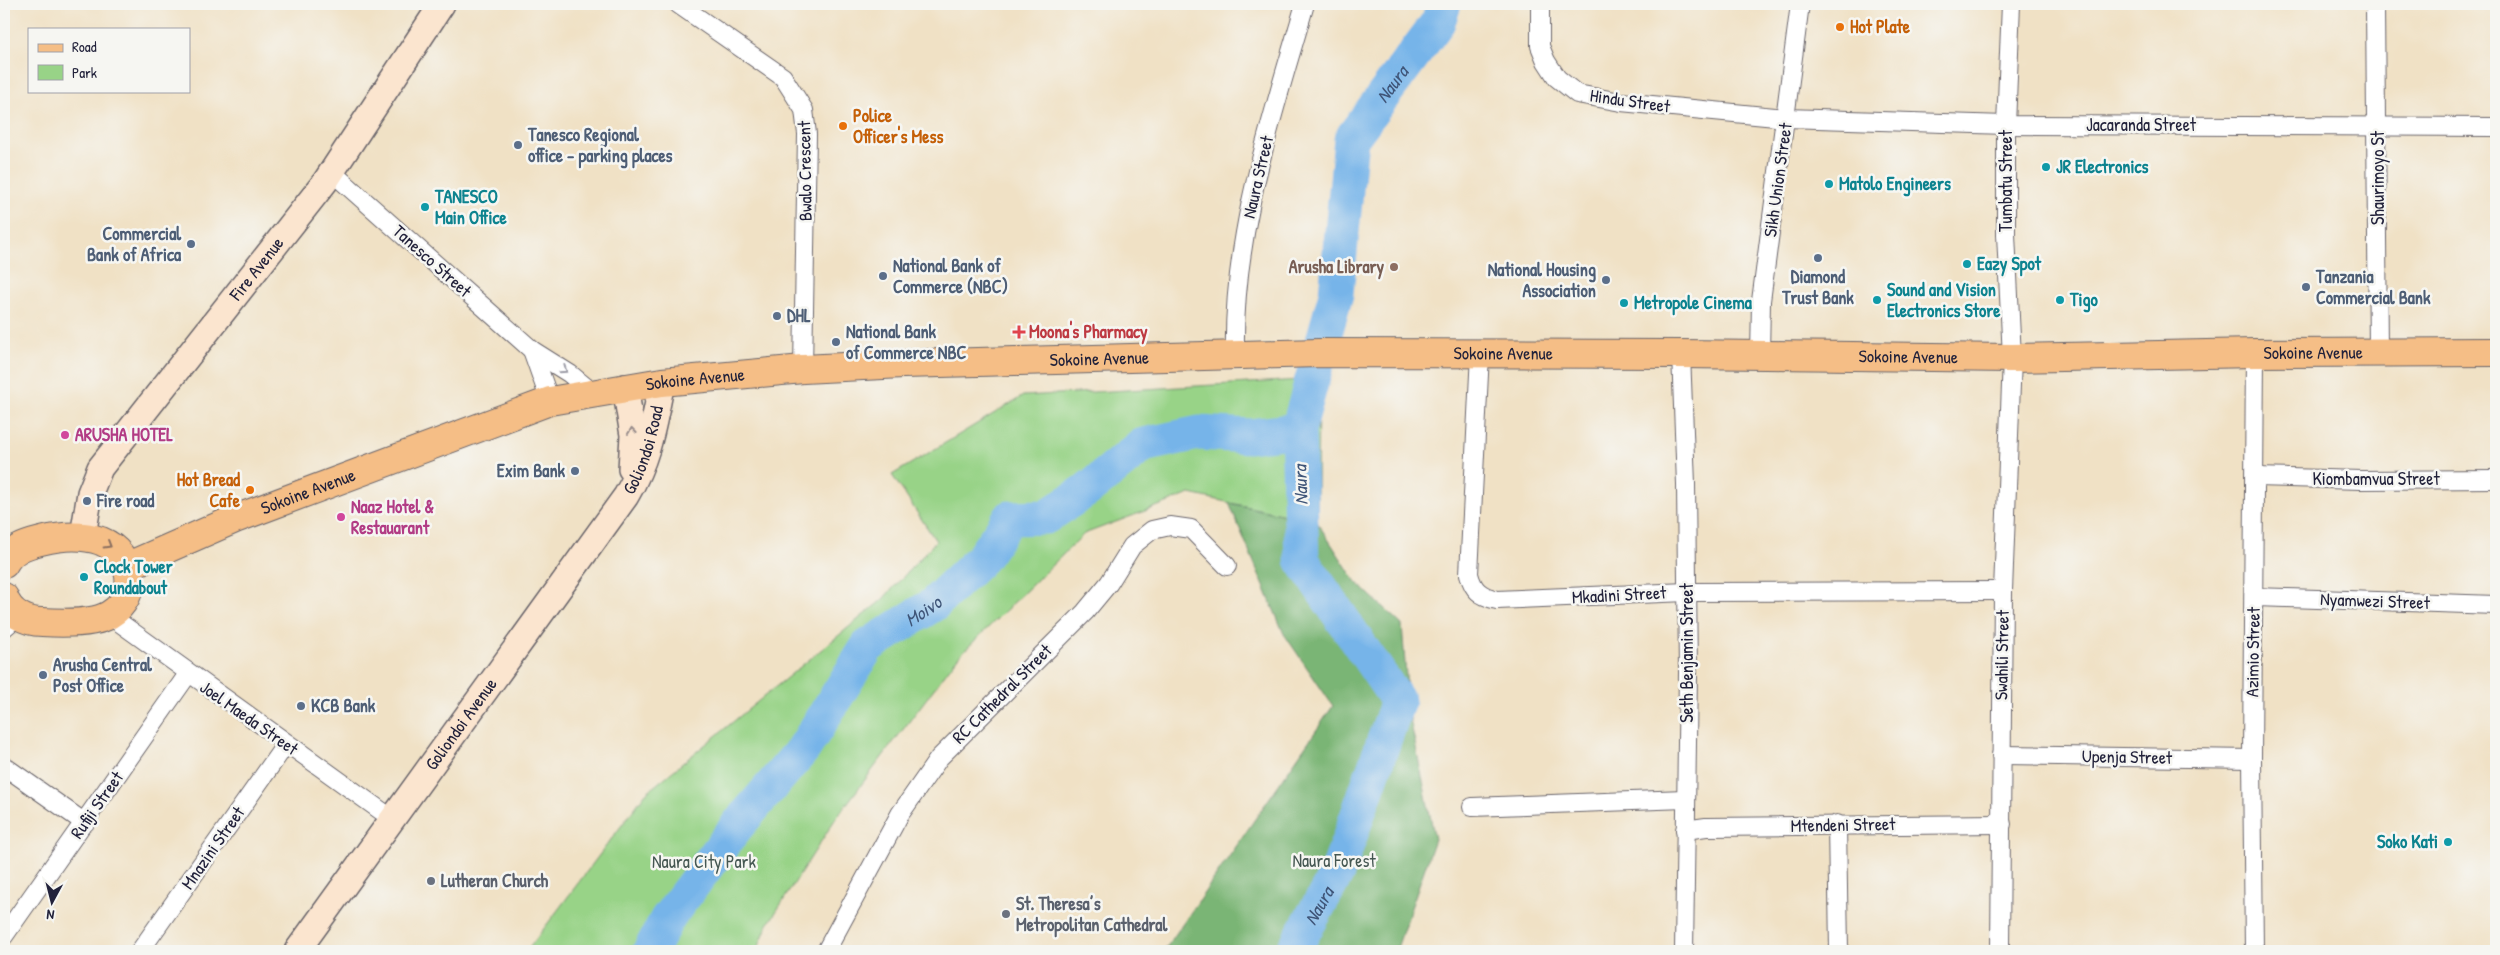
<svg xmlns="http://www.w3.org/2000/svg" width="2500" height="955" viewBox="0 0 2500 955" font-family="'Patrick Hand',sans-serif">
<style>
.green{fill:#98d387;stroke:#5d7a61}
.forest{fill:#7ab574;stroke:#4e6c58}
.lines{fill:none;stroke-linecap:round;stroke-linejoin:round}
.river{stroke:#76b4e9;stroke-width:35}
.street-casing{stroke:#6a656b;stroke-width:20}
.secondary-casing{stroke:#6a656b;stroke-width:28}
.primary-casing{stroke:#6a656b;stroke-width:30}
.street{stroke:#fff;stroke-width:18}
.secondary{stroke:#fbe5cf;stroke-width:25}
.primary{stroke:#f5be86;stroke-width:28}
.oneway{stroke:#9c9ca7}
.oneway2{stroke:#998d8c}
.oneway3{stroke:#8c7060}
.food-dot{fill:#e8710a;stroke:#f6f6f2;stroke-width:2}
.service-dot{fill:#5c6f8a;stroke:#f6f6f2;stroke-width:2}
.culture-dot{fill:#0f9aa8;stroke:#f6f6f2;stroke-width:2}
.education-dot{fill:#8d6e63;stroke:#f6f6f2;stroke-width:2}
.health-dot{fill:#e0444e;stroke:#f6f6f2;stroke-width:2}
.hotel-dot{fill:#d1479c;stroke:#f6f6f2;stroke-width:2}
.worship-dot{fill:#6b7280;stroke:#f6f6f2;stroke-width:2}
.labels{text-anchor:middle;stroke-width:5;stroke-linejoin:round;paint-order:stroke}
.food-label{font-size:18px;font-weight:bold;fill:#c56008;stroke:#f6f6f2;text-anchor:start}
.street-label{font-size:18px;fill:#22223b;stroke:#f6f6f2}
.service-label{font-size:18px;font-weight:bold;fill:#4e5e75;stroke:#f6f6f2;text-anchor:start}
.culture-label{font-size:18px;font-weight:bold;fill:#0d838f;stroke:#f6f6f2;text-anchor:start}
.education-label{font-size:18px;font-weight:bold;fill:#785e54;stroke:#f6f6f2;text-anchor:end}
.health-label{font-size:18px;font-weight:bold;fill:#be3a42;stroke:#f6f6f2;text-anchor:start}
.hotel-label{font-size:18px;font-weight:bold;fill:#b23c85;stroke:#f6f6f2;text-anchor:start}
.park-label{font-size:18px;fill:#455752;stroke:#f6f6f2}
.worship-label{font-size:18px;font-weight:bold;fill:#5b616d;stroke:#f6f6f2;text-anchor:start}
.water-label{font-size:19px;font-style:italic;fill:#3f5578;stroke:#f6f6f2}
</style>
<rect width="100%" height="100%" fill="#f6f6f2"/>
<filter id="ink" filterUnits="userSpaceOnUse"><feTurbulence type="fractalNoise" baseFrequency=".02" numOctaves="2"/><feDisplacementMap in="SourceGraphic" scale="10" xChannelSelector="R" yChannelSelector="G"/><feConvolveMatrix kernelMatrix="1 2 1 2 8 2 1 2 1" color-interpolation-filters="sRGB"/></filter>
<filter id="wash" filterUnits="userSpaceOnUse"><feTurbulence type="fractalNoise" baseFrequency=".0096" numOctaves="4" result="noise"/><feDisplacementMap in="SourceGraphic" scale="20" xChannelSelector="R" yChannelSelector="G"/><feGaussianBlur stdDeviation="1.12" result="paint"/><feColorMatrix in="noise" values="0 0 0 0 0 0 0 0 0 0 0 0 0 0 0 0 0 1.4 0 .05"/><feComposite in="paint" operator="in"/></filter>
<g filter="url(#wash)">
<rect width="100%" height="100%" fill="#f0e1c5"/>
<path class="green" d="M1318,379L1317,522L1190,494L1084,534L958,657L836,818L767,926L757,951H527L646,793L882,600L936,541L892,475L1023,396Z"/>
<path class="forest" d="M1229,503L1317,522L1356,582L1402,625L1409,714L1435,839L1396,951H1164L1333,706L1284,634Z"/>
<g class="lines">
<g class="river">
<path id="s1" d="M650,951L667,919L737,826L804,748L868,646L934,604L982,558L1010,518L1046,517L1087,490L1143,445L1199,433L1250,436L1298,430"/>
<path id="s2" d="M1293,951L1337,873L1398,701L1302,560L1298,430L1336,294L1351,139L1438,22L1444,4"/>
</g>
</g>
</g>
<g filter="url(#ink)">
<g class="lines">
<defs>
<g id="street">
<path d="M678,4L783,77L804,110L807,134L803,369"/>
<path d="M1540,4V46L1546,61L1557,78L1577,94L1621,102L1786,118L2006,125L2496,127"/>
<path d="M2375,4L2378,352"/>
<path d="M332,172L532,350L570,374L593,393"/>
<path d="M532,350L550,401"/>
<path d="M1480,354L1469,574C1473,590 1480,596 1497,600L1687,592L2003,591"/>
<path d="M1681,354L1686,484L1688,673L1684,951"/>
<path d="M1235,355C1232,234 1272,119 1305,4"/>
<path d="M1760,356L1761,301L1800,4"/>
<path d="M2255,477L2361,480L2496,479"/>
<path d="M2254,597L2496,605"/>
<path d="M109,615L391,818"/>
<path d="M4,628L18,616"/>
<path d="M2001,755L2252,759"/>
<path d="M4,766L85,823"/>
<path d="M1472,807L1685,799"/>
<path d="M1837,824L1839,951"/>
<path d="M1685,830L1706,827L2002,824"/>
<path d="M4,936L188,674"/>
<path d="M140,951L286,744"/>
<path d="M826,951L900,814L939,758L1085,612L1109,583L1132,546L1152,530L1170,526L1191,529L1227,566"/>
<path d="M2000,951L2003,591L2012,358L2006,234V125L2011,4"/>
<path d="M2254,951L2252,759L2255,353"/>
</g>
<g id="secondary">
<path d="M625,387L633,435L631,469"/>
<path id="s3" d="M83,536L90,493L100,468L325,182L442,4"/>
<path id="s4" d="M297,951L626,496C649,457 653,426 662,382"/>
</g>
<g id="primary">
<path d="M4,564C12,549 25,545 41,541C60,536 82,534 101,541C133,554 141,596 109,615C94,624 59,623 42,622C26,622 9,613 4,597"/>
<path id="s5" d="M128,566L235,519L550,401L662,382L803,369L903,364L1319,353L1681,354L2012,358L2255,353L2496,352"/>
</g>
</defs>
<use href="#street" class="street-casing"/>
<use href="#secondary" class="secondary-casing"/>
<use href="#primary" class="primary-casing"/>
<use href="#street" class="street"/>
<use href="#secondary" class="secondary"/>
<use href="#primary" class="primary"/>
</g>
<defs><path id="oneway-chevron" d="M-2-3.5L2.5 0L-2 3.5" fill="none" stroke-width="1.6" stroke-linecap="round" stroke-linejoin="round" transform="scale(1.25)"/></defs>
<use class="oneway" href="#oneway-chevron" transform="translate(564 370) rotate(33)"/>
<use class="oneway2" href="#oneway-chevron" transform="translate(632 431) rotate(-96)"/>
<use class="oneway3" href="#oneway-chevron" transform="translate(108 545) rotate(31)"/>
</g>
<g class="food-dot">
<circle cx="1840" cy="27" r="5"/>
<circle cx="843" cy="126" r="5"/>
<circle cx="250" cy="490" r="5"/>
</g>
<g class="service-dot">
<circle cx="518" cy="145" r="5"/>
<circle cx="191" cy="244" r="5"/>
<circle cx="1818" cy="258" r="5"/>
<circle cx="883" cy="276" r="5"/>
<circle cx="1606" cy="280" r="5"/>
<circle cx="2306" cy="287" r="5"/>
<circle cx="777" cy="316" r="5"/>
<circle cx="836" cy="342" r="5"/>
<circle cx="575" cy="471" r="5"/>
<circle cx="87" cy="501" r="5"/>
<circle cx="43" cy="675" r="5"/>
<circle cx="301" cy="706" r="5"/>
</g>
<g class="culture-dot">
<circle cx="2046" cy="167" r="5"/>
<circle cx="1829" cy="184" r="5"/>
<circle cx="425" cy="207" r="5"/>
<circle cx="1967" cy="264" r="5"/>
<circle cx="1877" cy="300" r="5"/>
<circle cx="2060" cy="300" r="5"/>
<circle cx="1624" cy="303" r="5"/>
<circle cx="84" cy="577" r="5"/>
<circle cx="2448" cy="842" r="5"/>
</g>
<circle class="education-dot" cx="1394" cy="267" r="5"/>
<path class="health-dot" d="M1016.5 324.5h5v5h5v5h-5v5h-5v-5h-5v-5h5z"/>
<g class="hotel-dot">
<circle cx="65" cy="435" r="5"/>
<circle cx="341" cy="517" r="5"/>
</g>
<g class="worship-dot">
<circle cx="431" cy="881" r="5"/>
<circle cx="1006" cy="914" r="5"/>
</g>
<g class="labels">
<g class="food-label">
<text x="1850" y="33">Hot Plate</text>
<text x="853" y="122">Police<tspan x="853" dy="21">Officer's Mess</tspan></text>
<text x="240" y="486" text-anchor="end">Hot Bread<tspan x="240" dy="21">Cafe</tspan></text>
</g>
<g class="street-label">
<text transform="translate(1630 101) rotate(8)" y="6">Hindu Street</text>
<text x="2141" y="131">Jacaranda Street</text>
<text transform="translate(805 171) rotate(-91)" y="6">Bwalo Crescent</text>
<text transform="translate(1258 177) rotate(-77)" y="6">Naura Street</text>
<text transform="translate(2378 178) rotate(-90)" y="6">Shaurimoyo St</text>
<text transform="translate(1778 180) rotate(-82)" y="6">Sikh Union Street</text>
<text transform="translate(2006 181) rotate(-90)" y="6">Tumbatu Street</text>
<text transform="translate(432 261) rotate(42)" y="6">Tanesco Street</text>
<text dy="6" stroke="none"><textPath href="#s3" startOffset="324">Fire Avenue</textPath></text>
<text dy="6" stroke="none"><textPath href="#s5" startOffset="2219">Sokoine Avenue</textPath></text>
<text dy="6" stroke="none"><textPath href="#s5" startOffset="1409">Sokoine Avenue</textPath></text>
<text dy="6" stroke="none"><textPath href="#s5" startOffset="1814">Sokoine Avenue</textPath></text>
<text dy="6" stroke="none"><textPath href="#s5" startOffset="1005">Sokoine Avenue</textPath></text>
<text dy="6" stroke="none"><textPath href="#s5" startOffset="600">Sokoine Avenue</textPath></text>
<text dy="6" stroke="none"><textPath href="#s4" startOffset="611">Goliondoi Road</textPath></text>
<text x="2376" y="485">Kiombamvua Street</text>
<text dy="6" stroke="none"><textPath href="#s5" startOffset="195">Sokoine Avenue</textPath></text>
<text transform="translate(1619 595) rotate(-3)" y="6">Mkadini Street</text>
<text transform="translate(2375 601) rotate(2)" y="6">Nyamwezi Street</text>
<text transform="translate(2253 652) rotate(-89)" y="6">Azimio Street</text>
<text transform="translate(1687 653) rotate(-90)" y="6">Seth Benjamin Street</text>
<text transform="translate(2002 655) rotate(-89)" y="6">Swahili Street</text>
<text transform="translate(1002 694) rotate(-45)" y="6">RC Cathedral Street</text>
<text transform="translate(249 718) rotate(35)" y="6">Joel Maeda Street</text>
<text dy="6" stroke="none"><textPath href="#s4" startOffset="280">Goliondoi Avenue</textPath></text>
<text transform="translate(2127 757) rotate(1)" y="6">Upenja Street</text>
<text transform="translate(97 805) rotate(-55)" y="6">Rufiji Street</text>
<text transform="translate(1843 825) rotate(-1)" y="6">Mtendeni Street</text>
<text transform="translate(213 848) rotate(-55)" y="6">Mnazini Street</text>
</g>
<g class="service-label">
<text x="528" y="141">Tanesco Regional<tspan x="528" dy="21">office - parking places</tspan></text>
<text x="181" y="240" text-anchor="end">Commercial<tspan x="181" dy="21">Bank of Africa</tspan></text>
<text x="893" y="272">National Bank of<tspan x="893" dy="21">Commerce (NBC)</tspan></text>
<text x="1596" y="276" text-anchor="end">National Housing<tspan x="1596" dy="21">Association</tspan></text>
<text x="1818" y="283" text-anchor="middle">Diamond<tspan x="1818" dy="21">Trust Bank</tspan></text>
<text x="2316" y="283">Tanzania<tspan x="2316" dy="21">Commercial Bank</tspan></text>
<text x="787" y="322">DHL</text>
<text x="846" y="338">National Bank<tspan x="846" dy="21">of Commerce NBC</tspan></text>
<text x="565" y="477" text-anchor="end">Exim Bank</text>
<text x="97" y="507">Fire road</text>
<text x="53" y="671">Arusha Central<tspan x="53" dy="21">Post Office</tspan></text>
<text x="311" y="712">KCB Bank</text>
</g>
<g class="culture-label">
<text x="2056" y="173">JR Electronics</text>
<text x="1839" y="190">Matolo Engineers</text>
<text x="435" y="203">TANESCO<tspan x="435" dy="21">Main Office</tspan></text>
<text x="1977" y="270">Eazy Spot</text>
<text x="1887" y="296">Sound and Vision<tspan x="1887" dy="21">Electronics Store</tspan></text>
<text x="2070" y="306">Tigo</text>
<text x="1634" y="309">Metropole Cinema</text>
<text x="94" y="573">Clock Tower<tspan x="94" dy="21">Roundabout</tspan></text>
<text x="2438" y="848" text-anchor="end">Soko Kati</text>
</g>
<g class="education-label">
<text x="1384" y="273">Arusha Library</text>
</g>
<g class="health-label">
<text x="1029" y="338">Moona's Pharmacy</text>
</g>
<g class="hotel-label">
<text x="75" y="441">ARUSHA HOTEL</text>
<text x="351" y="513">Naaz Hotel &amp;<tspan x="351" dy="21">Restauarant</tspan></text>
</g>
<g class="park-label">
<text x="1334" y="867">Naura Forest</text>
<text x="704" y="868">Naura City Park</text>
</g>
<g class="worship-label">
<text x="441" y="887">Lutheran Church</text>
<text x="1016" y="910">St. Theresa’s<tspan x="1016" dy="21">Metropolitan Cathedral</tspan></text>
</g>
<g class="water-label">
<text dy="7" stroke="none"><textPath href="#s2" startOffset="938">Naura</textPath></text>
<text transform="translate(1300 485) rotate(-92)" y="7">Naura</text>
<text dy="7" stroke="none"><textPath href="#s1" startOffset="441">Moivo</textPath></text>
<text dy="7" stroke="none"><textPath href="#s2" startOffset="52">Naura</textPath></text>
</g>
</g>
<rect width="2500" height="955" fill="none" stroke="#f6f6f2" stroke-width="20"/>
<rect x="28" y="28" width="162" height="65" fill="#f6f6f2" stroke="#a1a1a9"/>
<rect x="38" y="44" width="25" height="8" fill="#f5be86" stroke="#a1a1a9"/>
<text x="72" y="52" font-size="15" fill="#22223b">Road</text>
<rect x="38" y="65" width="25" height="15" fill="#98d387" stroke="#a1a1a9"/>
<text x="72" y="78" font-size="15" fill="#22223b">Park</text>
<g transform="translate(52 902) rotate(187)" stroke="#f6f6f2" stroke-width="4" paint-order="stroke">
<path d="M0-4L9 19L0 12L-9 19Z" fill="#22223b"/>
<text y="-8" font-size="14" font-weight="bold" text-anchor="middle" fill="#22223b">N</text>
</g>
</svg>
